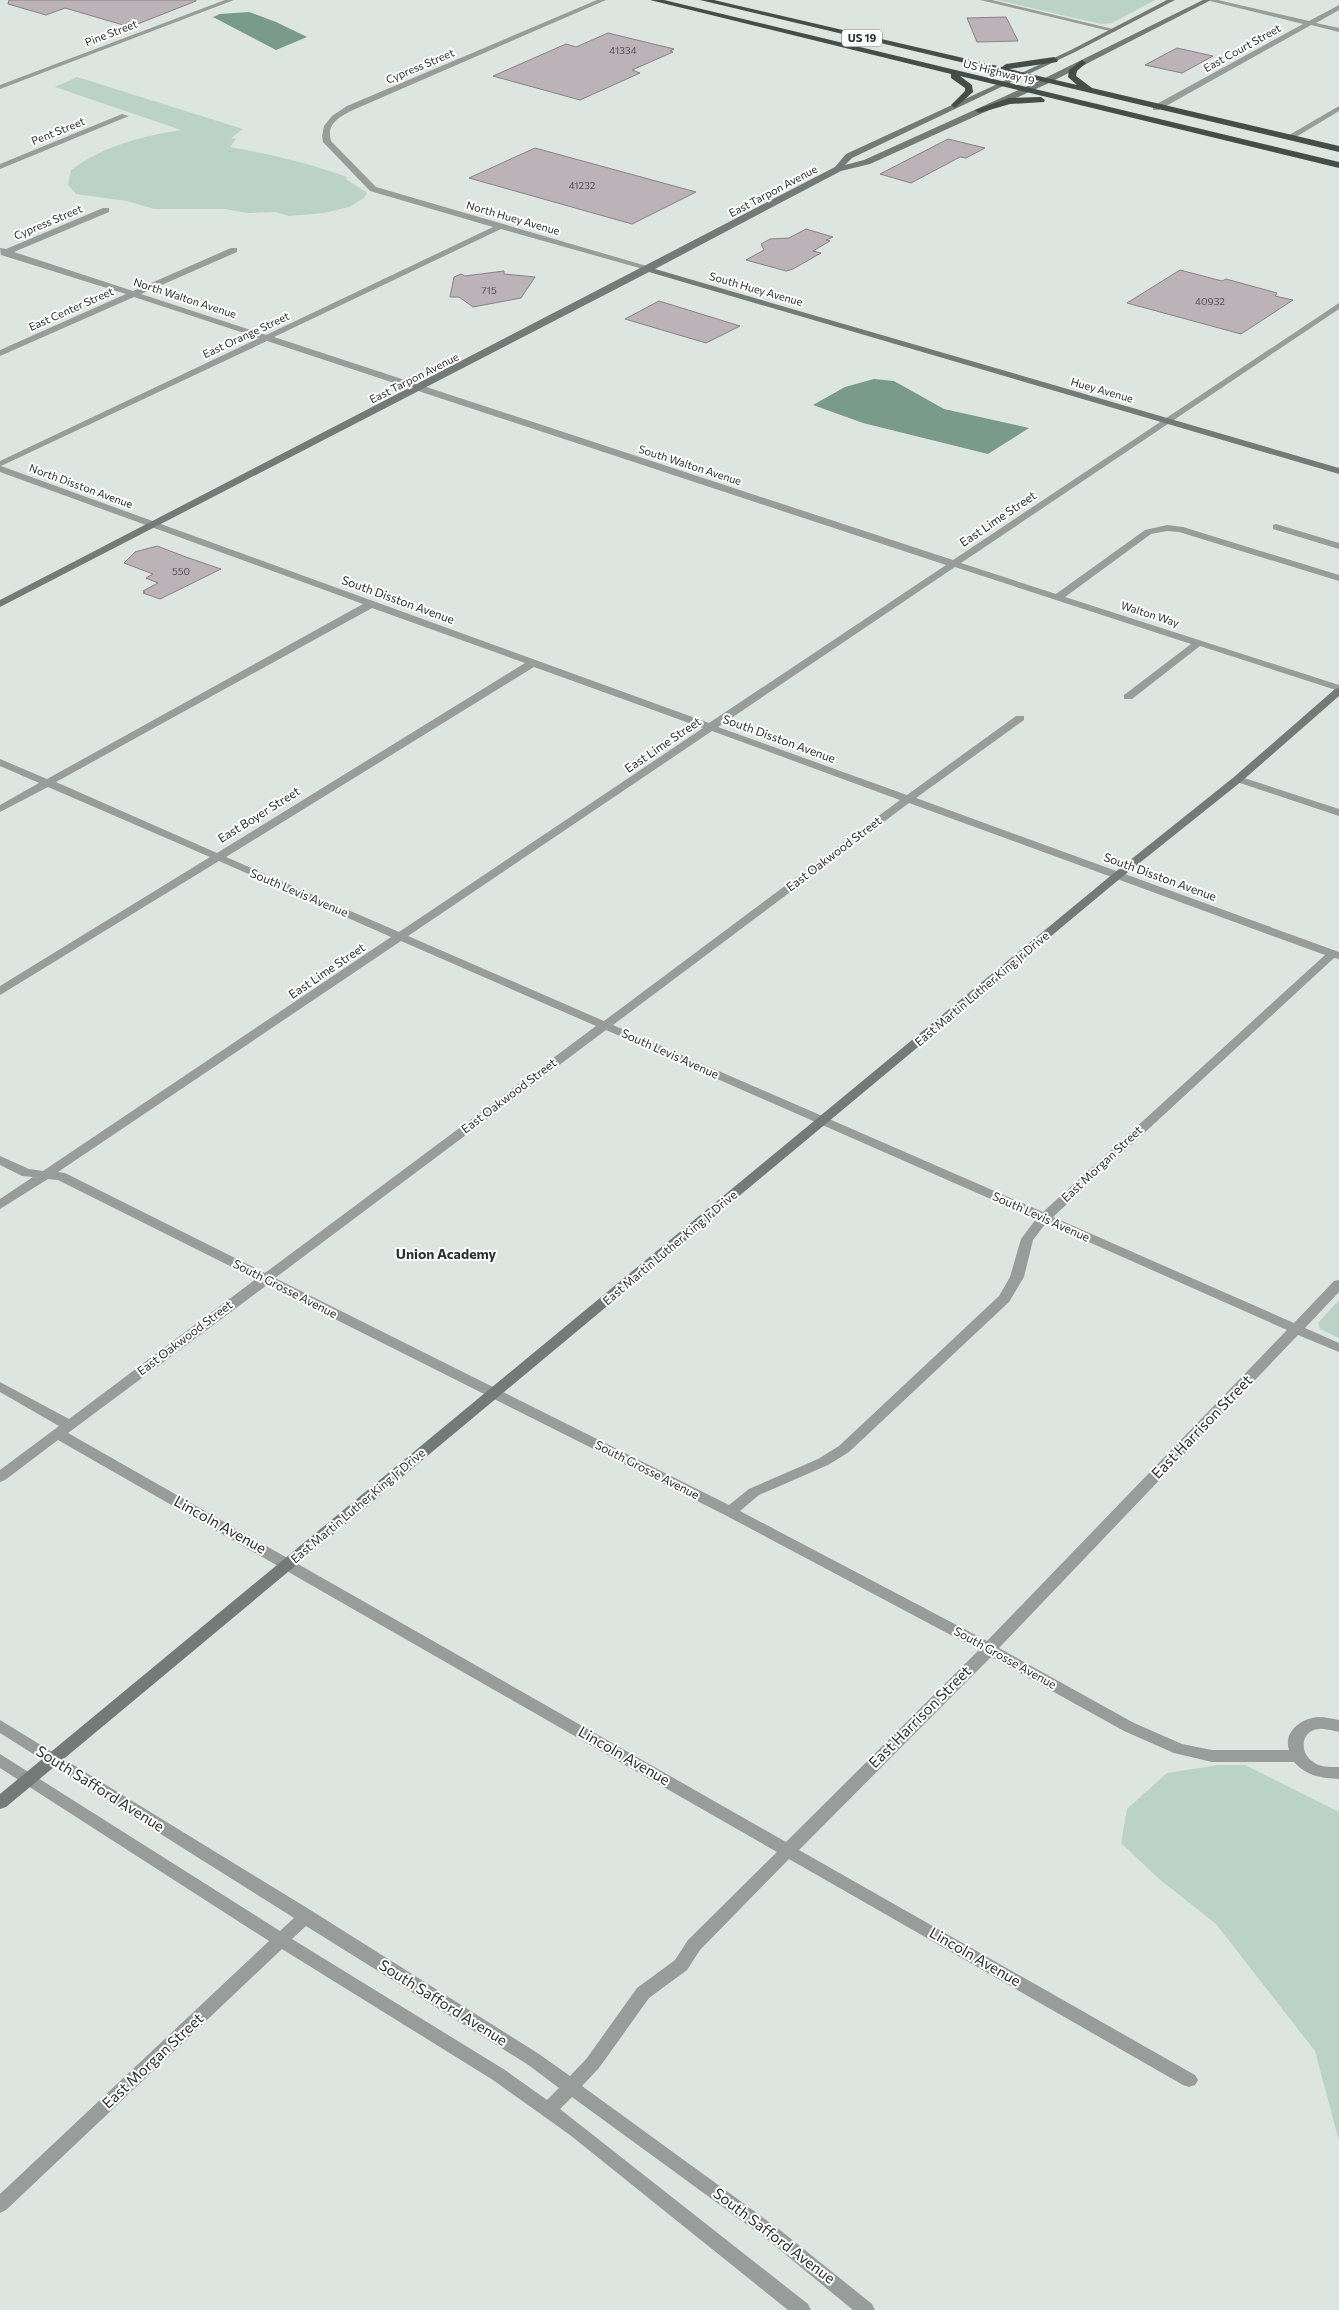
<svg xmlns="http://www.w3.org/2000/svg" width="1339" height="2310" viewBox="0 0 1339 2310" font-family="Commissioner,sans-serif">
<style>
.green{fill:#bbd3c6}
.water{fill:#7a9a8a}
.building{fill:#bbb3b8;stroke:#898186}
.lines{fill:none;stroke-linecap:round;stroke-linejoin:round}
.street{fill:#989c9a;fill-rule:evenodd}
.secondary{fill:#747a77;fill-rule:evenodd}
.highway{fill:#454d49;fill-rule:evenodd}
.labels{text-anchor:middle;stroke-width:4;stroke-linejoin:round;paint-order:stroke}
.number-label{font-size:10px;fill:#505251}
.far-street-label{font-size:11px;fill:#2d312f;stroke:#fff}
.shield{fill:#fff;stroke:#6c6f6d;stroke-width:1}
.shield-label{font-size:11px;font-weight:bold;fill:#2d312f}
.street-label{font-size:12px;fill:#2d312f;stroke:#fff}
.neighbourhood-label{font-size:14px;font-weight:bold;fill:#2d312f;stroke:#fff}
.near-street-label{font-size:15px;fill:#2d312f;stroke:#fff}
</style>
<rect width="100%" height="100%" fill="#dce5e0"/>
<g class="green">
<path d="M997,0H1155L1112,23L1101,24Z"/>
<path d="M77,77L243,129L231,138L236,139L230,147C269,154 309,163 347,177L346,179L367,193L364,198L349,207L324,213L289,216L275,212L248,213L225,209H154L127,201L76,194L68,185L71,170C103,146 143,136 181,130L55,87Z"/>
<path d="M1339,1300V1338L1320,1329L1318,1323Z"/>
<path d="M1218,1765H1245L1339,1812V2141L1315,2051L1216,1924L1158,1878L1121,1843L1127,1809L1167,1773Z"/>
</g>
<g class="water">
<path d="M249,12L276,22L307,37L276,50L213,17L220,14Z"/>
<path d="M874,379L894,381L944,409L1029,428L988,454L863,423L813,405L845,387Z"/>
</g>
<g class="building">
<path d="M9,0H196V1L130,27L65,8L46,15L8,4Z"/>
<path d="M1006,17L1018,41L977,42L967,18Z"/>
<path d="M608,33L674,49L670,51L673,52L632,70L640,73L580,100L493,76L566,44L576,47Z"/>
<path d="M1177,48L1213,56L1182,73L1145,65Z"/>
<path d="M948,139L985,148L966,158L960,157L911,183L880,174Z"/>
<path d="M535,148L696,192L632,224L469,178Z"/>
<path d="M806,229L833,237L826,240L830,241L813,251L821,253L793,269L786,271L746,260L764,250L761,244L770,239L789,238Z"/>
<path d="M1180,270L1222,281L1226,279L1277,293L1275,296L1293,300L1241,334L1127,303Z"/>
<path d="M504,271V274L535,277L521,298L473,307L459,297H450L454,277L461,274L465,276Z"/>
<path d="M659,301L740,326L706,343L625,319Z"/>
<path d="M157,546L186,557L221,569L160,599L143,593L145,592L143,591L158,583L146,578L153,574L124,563L135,552Z"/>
</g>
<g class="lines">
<g class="street">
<path d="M225,0H234L0,89V85Z"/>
<path d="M597,0H606L353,110C339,117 326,124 331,141L376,187L650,267V271L501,229L274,337L953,560L1339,303V309L961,563L1056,594L1145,530L1167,525L1183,527L1339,575V581L1179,532L1167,531L1151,534L1065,597L1339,685V691L1200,646L1132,699H1124V695L1191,644L955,567L718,727L907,795L1016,716H1024V720L916,798L1339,952V959L1334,958L1053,1217L1294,1323L1334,1281L1339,1280V1292L1305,1328L1339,1343V1352L1298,1335L999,1648L1134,1723L1182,1744L1212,1750H1289C1283,1731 1302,1718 1319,1717C1325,1717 1333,1719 1339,1720V1732C1333,1731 1325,1728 1319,1729C1301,1730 1299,1752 1312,1761C1320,1768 1330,1767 1339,1767V1779C1321,1778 1307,1776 1294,1762H1212L1174,1753L1124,1731L991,1657L799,1850L1195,2075L1198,2080L1195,2085L1189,2087L1183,2085L789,1859L700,1950L687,1970L649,1998L599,2068L582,2086L780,2230L872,2304L875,2310H853L768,2240L572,2097L560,2109L808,2304L811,2310H788L570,2135L493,2080L282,1949L6,2210L0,2213V2194L269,1941L0,1768V1754L280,1931L294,1918L0,1733V1720L312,1911L539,2054L570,2076L587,2058L637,1988L675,1960L688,1940L777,1852L58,1440L5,1480L0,1482V1470L59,1426L0,1392V1382L69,1419L256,1279L58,1180L48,1179L0,1209V1199L33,1177L22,1176L0,1165V1156L29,1169L43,1171L391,937L219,861L0,995V986L210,857L48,787L0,812V805L39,783L0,766V759L47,779L363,604L0,472V461L259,338L134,297L0,356V350L126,294L1,255L0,248L6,249L103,208H109V212L14,252L133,291L231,248H237V252L141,294L266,335L493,227L370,191L323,142L322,136L324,126L332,116L347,106ZM267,341L946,565L709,723L1,466ZM372,608L525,663L217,853L56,782ZM534,667L703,728L399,932L226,857ZM712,731L900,800L604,1021L408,936ZM909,803L1325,955L1043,1212L613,1025ZM401,941L596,1026L265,1273L65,1173L58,1172ZM606,1030L1036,1219L1021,1239L1010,1277L999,1296L839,1446L818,1459L749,1489L729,1505L275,1278ZM1046,1223L1287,1330L987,1641L740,1511L759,1495L828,1465L849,1452L1009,1302L1024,1277L1033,1240ZM267,1285L725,1515L979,1650L786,1842L68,1433ZM306,1926L527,2064L559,2088L547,2100L505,2070L292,1939Z"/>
<path d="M980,0H992L1117,30L1114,32Z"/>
<path d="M1206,0H1218L1309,21L1339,5V10L1316,23L1339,28V32L1311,25L1159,110H1153V106L1303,24Z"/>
<path d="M1339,106V111L1291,140L1284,138Z"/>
<path d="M122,114L129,116L0,169V164Z"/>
<path d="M1276,524L1339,543V549L1273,529V525Z"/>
<path d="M1238,776L1339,809V816L1234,781L1233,779Z"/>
</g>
<g class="secondary">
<path d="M1167,0H1175L1075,52L852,158L845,165L864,160L1043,79L1203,0H1211L1049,83L870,164L841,171L655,269L1339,468V474L649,272L0,607V600L835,167L846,154L1071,50Z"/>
<path d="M1339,688V696L1242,781L1122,877L6,1807L0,1809V1794L1114,873L1234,777L1335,689Z"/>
</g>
<g class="highway">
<path d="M650,0H664L1339,162V168L960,76L972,85L973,92L955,108L951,105L965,91V88L951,78V74Z"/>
<path d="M700,0H714L1002,67L1006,64L1054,57L1058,60L1057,62L1009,69L1077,85L1068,77L1069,70L1082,60L1086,63L1077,71L1076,76L1092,88L1339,146V152Z"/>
<path d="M1041,97L1045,100L1044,102L1010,104L979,113L975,110L1009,98Z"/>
</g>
</g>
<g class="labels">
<g class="number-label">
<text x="623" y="54">41334</text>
<text x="582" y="189">41232</text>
<text x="489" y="294">715</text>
<text x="1210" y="305">40932</text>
<text x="181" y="575">550</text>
</g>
<g class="far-street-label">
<text transform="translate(111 33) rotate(-21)" y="4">Pine Street</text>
<text transform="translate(1242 48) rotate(-29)" y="4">East Court Street</text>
<text transform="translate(420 66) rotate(-23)" y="4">Cypress Street</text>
<text transform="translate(999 72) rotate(14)" y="4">US Highway 19</text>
<text transform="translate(58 131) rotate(-22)" y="4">Pent Street</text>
<text transform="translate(773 191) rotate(-28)" y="4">East Tarpon Avenue</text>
<text transform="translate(513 218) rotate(16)" y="4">North Huey Avenue</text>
<text transform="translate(48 222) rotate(-23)" y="4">Cypress Street</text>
<text transform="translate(756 289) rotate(16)" y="4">South Huey Avenue</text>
<text transform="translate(185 298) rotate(18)" y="4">North Walton Avenue</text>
<text transform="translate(71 309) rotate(-24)" y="4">East Center Street</text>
<text transform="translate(246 335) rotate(-25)" y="4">East Orange Street</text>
<text transform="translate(414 378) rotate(-27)" y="4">East Tarpon Avenue</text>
<text transform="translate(1102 390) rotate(16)" y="4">Huey Avenue</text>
<text transform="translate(690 465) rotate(18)" y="4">South Walton Avenue</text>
<text transform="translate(81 486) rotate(20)" y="4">North Disston Avenue</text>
<text transform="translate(1150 614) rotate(18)" y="4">Walton Way</text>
</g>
<rect class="shield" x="842" y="29.5" width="40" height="17" rx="4"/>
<g class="shield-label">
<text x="862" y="42">US 19</text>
</g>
<g class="street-label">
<text transform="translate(998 519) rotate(-34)" y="4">East Lime Street</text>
<text transform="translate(398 600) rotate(20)" y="4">South Disston Avenue</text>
<text transform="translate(779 739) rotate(20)" y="4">South Disston Avenue</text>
<text transform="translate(663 745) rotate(-34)" y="4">East Lime Street</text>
<text transform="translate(259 815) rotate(-32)" y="4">East Boyer Street</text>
<text transform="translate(834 854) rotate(-37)" y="4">East Oakwood Street</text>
<text transform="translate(1160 877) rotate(20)" y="4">South Disston Avenue</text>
<text transform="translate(299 893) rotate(23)" y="4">South Levis Avenue</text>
<text transform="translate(327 971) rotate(-34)" y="4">East Lime Street</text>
<text transform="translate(982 989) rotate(-40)" y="4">East Martin Luther King Jr Drive</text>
<text transform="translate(670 1054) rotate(24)" y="4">South Levis Avenue</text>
<text transform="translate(509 1096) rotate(-37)" y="4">East Oakwood Street</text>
<text transform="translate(1102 1164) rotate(-43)" y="4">East Morgan Street</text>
<text transform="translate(1041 1217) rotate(24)" y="4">South Levis Avenue</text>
<text transform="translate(670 1248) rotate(-40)" y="4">East Martin Luther King Jr Drive</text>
<text transform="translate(285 1289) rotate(27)" y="4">South Grosse Avenue</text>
<text transform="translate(185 1338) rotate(-37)" y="4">East Oakwood Street</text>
<text transform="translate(647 1470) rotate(27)" y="4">South Grosse Avenue</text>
<text transform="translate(358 1506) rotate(-40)" y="4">East Martin Luther King Jr Drive</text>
<text transform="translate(1005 1658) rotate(29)" y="4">South Grosse Avenue</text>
</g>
<g class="neighbourhood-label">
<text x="446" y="1259">Union Academy</text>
</g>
<g class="near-street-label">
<text transform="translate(1202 1427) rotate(-46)" y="5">East Harrison Street</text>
<text transform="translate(220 1525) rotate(29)" y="5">Lincoln Avenue</text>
<text transform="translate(920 1717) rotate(-45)" y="5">East Harrison Street</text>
<text transform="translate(624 1756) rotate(30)" y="5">Lincoln Avenue</text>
<text transform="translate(100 1789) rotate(32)" y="5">South Safford Avenue</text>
<text transform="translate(975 1957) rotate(30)" y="5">Lincoln Avenue</text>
<text transform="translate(443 2003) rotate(32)" y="5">South Safford Avenue</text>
<text transform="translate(153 2061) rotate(-43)" y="5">East Morgan Street</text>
<text transform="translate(774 2236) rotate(37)" y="5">South Safford Avenue</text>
</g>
</g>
</svg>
